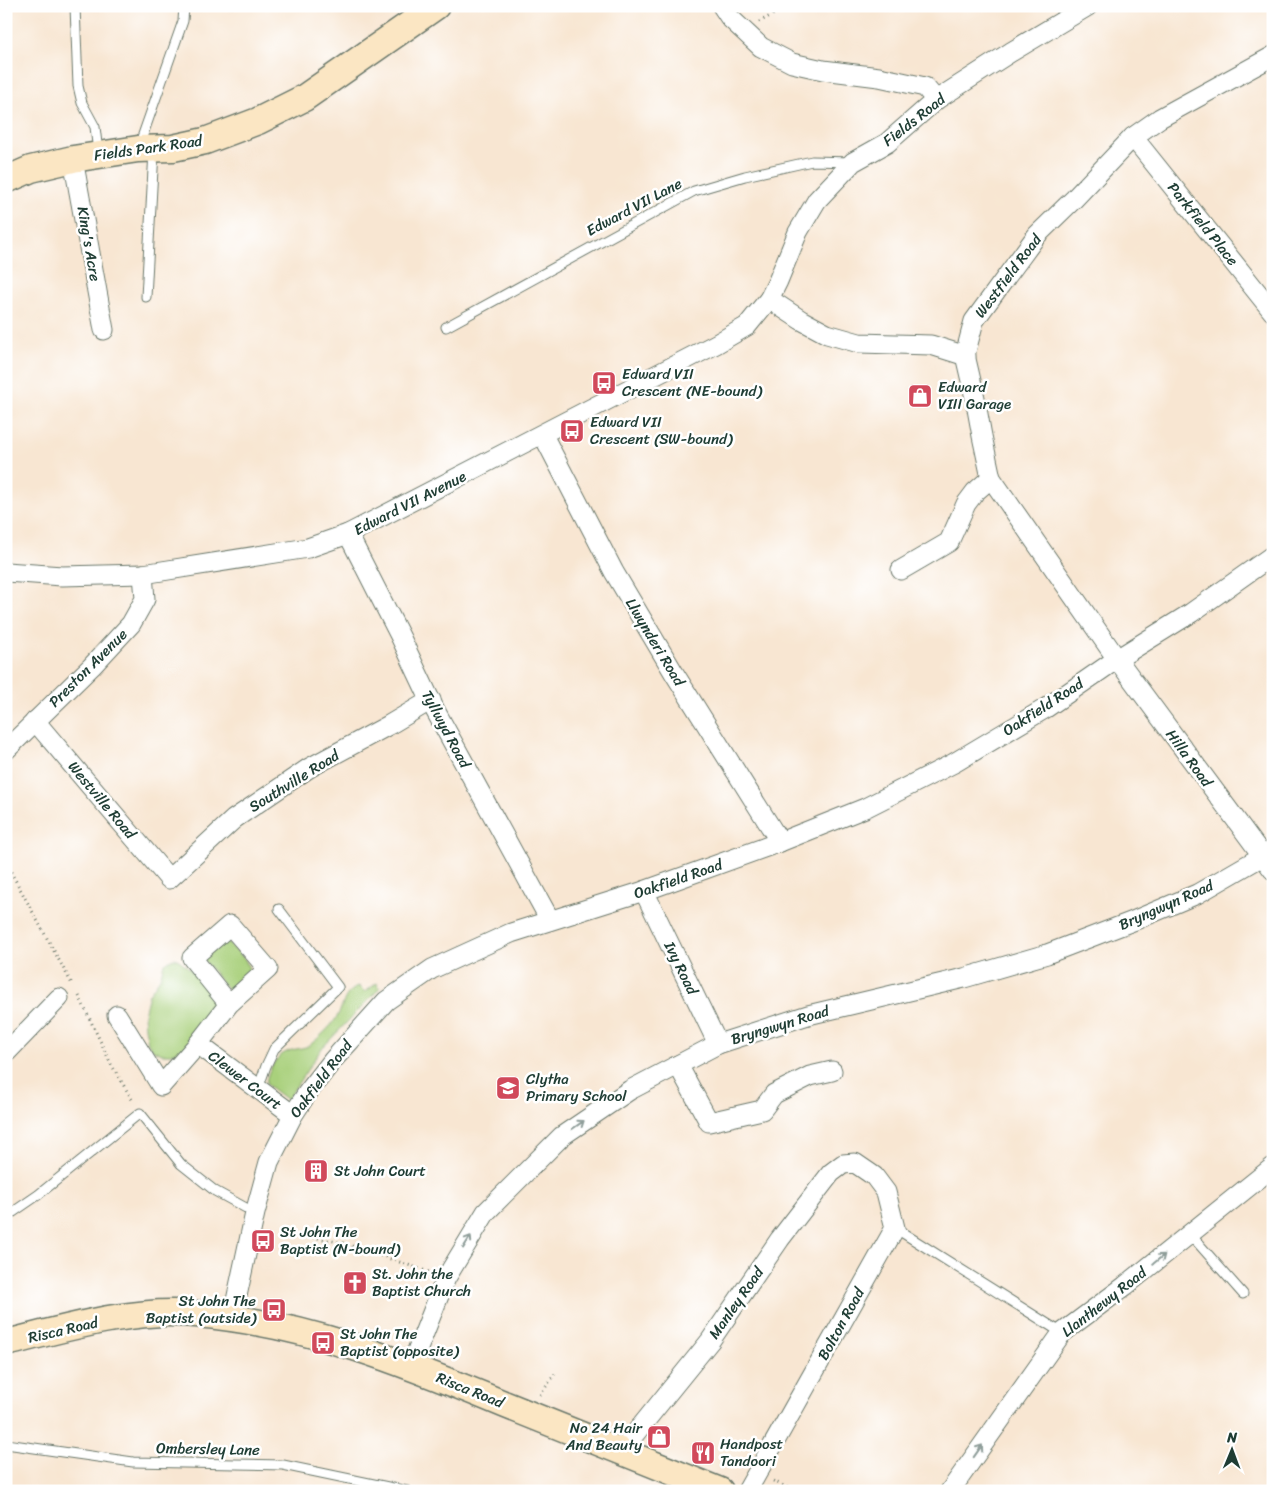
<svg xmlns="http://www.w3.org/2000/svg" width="1279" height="1497" viewBox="0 0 1279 1497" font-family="Sriracha,sans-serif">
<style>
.green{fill:#a9d07b;stroke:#648658}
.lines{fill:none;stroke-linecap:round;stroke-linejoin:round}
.service-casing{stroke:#6b786b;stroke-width:11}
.minor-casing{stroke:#6b786b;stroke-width:21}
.secondary-casing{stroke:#6b786b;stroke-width:29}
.path{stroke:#6b786b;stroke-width:3;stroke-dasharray:1 4;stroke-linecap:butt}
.service{stroke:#fff;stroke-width:9}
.minor{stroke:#fff;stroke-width:19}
.secondary{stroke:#fbe6c3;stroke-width:26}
.oneway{stroke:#8f9e9a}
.labels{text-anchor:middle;stroke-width:5;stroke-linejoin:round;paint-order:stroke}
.street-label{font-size:15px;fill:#1f3d34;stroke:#fff}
.poi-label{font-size:15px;fill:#1f3d34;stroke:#fff;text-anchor:start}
</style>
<rect width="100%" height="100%" fill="#fff"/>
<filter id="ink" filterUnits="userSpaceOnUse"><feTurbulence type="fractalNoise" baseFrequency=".02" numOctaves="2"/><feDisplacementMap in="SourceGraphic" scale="10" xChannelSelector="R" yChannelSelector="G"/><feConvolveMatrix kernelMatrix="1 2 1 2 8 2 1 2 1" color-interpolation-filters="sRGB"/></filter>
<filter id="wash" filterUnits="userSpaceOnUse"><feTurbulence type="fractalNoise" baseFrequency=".0096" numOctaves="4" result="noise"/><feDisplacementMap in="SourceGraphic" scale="20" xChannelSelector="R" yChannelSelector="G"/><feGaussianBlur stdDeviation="1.12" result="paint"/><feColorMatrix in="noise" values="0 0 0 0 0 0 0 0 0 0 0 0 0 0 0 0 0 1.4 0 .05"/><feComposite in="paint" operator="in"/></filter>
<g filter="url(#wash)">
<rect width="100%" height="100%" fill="#f8e6d2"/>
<g class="green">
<path d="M225,940L245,959L249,969L247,977L233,990L229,991L202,958Z"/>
<path d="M175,958C188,964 210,989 215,1003L185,1049L171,1054H162L153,1050L148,1043L145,1028L144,1014L149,994L160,978L164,964L171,959Z"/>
<path d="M377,983L380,988L322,1048L287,1100L266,1084C267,1071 276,1055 289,1051C296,1048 305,1049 311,1044C321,1036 334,1024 339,1013C346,998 344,994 359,986L365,992Z"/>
</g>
</g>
<g filter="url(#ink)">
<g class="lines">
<defs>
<g id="service">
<path d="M75,6L78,86L82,103L95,127L98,152"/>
<path d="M139,146L183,21L184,6"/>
<path d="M146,297L154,151"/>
<path d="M446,327L694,191L745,176L812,161L852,162"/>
<path d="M258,1089L266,1066L274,1049L338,987L279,909"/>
<path d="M6,1217L38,1195L140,1113L181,1164L215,1191L255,1213"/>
<path d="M895,1228L1062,1333"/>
<path d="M1190,1234L1243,1294"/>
<path d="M6,1444L133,1462L283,1465L407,1491"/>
</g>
<g id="minor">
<path d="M722,6L730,18L761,47L792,63L823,70L879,77L925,87L936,100"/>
<path d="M1273,56L1160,118L1133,137L1074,199L1037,235L974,321L965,355L975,398L982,436L991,478L1117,659L1273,870"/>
<path d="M1133,137L1273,312"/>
<path d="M73,159L104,330"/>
<path d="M769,299L801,320L827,334L859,343L931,345L966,356"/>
<path d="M543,435L614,572L674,673L780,842"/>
<path d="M348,534L400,636L435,710L550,920"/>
<path d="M901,570L949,542L966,504L975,492L991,478"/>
<path d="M6,572L62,576L143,574L308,548L348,534L716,344L747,326L769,299L778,281L798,232L817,200L853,162L887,143L936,100L1011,52L1088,6"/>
<path d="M35,721L169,879L234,819L309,768L389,725L431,700"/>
<path d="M6,750L92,666L131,624L145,599L143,574"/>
<path d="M644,891L718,1044"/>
<path d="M229,1004L192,958L230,925L268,969L229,1004L198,1044L293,1115"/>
<path d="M117,1015L161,1086L198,1044"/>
<path d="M6,1053L59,998"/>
<path d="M678,1065L709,1122L762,1110L774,1094L810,1076L832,1071"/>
<path d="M232,1319L255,1213L269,1162L293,1115L308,1092L333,1060L386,1001L432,969L511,933L644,891L780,842L865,808L954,763L1046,708L1117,659L1191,613L1273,555"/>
<path d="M411,1366L446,1278L486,1212L562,1136L630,1090L718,1044L808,1015L964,978L1047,954L1133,921L1197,894L1273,850"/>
<path d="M621,1451L710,1341L780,1239L831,1173L843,1164L855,1163L874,1176L886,1192L895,1228L747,1491"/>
<path d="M950,1491L1062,1333L1125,1286L1273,1167"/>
</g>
<g id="secondary">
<path d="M6,180L31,169L73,159L138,149L173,148L205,141L258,121L304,98L436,6"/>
<path d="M6,1343C67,1328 132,1308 196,1314C306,1323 405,1363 506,1405C577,1433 648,1462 720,1491"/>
</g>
</defs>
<use href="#service" class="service-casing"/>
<use href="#minor" class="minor-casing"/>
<use href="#secondary" class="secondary-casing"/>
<g class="path">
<path d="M759,22L789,6"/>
<path d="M6,863L72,984"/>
<path d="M79,996L111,1064L133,1101"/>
<path d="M308,1236L343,1243L429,1272"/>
<path d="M540,1395L557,1371"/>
<path d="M773,1481L795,1491"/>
</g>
<use href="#service" class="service"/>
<use href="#minor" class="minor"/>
<use href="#secondary" class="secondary"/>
</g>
<defs><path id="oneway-shaft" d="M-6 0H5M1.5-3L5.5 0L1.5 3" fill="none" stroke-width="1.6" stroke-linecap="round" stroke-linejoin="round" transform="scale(1.25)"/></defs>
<g class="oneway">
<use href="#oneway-shaft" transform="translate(578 1125) rotate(-35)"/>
<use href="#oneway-shaft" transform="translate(467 1242) rotate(-58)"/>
<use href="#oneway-shaft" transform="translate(1159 1259) rotate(-39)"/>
<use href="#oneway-shaft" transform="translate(978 1451) rotate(-55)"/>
</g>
</g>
<defs>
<symbol id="bus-square" viewBox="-11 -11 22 22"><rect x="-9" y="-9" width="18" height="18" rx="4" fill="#d1495b" stroke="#fff"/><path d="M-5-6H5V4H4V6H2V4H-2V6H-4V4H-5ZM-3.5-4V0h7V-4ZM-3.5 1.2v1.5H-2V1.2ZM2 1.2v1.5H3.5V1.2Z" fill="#fff"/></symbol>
<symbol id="shop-square" viewBox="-11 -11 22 22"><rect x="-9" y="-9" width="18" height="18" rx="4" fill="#d1495b" stroke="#fff"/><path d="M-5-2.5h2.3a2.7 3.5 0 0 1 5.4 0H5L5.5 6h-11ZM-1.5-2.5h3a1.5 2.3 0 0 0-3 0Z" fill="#fff"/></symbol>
<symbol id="school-square" viewBox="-11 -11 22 22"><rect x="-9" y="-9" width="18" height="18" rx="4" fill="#d1495b" stroke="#fff"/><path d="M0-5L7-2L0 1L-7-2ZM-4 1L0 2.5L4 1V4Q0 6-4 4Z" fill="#fff"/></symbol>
<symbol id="building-square" viewBox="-11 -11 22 22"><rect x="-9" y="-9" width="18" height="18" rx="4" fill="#d1495b" stroke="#fff"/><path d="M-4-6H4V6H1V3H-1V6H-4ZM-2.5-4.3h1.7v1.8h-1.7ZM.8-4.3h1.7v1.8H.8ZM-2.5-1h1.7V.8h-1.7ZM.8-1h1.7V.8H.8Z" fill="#fff"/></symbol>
<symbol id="church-square" viewBox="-11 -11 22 22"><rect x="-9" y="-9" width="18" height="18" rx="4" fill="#d1495b" stroke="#fff"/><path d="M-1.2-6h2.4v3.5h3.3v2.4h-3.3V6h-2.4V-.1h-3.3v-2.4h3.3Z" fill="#fff"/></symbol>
<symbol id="restaurant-square" viewBox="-11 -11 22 22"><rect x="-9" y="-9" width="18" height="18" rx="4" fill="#d1495b" stroke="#fff"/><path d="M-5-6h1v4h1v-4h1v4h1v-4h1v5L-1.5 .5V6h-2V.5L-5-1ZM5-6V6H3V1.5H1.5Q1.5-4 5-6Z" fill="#fff"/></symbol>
</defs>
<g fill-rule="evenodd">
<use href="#bus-square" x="590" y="369" width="28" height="28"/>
<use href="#shop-square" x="906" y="382" width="28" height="28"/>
<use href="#bus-square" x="558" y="417" width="28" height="28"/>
<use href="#school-square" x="494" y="1074" width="28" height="28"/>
<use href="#building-square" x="302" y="1157" width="28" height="28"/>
<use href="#bus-square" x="249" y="1227" width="28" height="28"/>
<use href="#church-square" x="341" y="1269" width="28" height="28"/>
<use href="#bus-square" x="260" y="1296" width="28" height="28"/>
<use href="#bus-square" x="309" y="1329" width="28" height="28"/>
<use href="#shop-square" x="645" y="1423" width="28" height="28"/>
<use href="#restaurant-square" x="689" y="1439" width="28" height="28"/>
</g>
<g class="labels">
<g class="street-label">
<text transform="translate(914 120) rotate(-38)" y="5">Fields Road</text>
<text transform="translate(148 148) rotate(-8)" y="5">Fields Park Road</text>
<text transform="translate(634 207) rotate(-28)" y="5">Edward VII Lane</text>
<text transform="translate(1203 224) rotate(51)" y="5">Parkfield Place</text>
<text transform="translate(89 244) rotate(80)" y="5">King's Acre</text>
<text transform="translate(1008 276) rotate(-53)" y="5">Westfield Road</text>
<text transform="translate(410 503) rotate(-27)" y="5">Edward VII Avenue</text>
<text transform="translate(655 642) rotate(59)" y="5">Llwynderi Road</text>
<text transform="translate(88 668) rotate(-45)" y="5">Preston Avenue</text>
<text transform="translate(1043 707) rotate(-33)" y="5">Oakfield Road</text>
<text transform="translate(446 729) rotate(62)" y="5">Tyllwyd Road</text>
<text transform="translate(1189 758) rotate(54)" y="5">Hilla Road</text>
<text transform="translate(294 781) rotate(-32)" y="5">Southville Road</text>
<text transform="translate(102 800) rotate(50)" y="5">Westville Road</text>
<text transform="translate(678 879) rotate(-19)" y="5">Oakfield Road</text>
<text transform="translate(1166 905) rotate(-24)" y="5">Bryngwyn Road</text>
<text transform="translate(681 968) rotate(64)" y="5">Ivy Road</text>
<text transform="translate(780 1025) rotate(-17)" y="5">Bryngwyn Road</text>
<text transform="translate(321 1079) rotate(-53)" y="5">Oakfield Road</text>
<text transform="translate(245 1080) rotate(37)" y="5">Clewer Court</text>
<text transform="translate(1104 1302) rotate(-38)" y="5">Llanthewy Road</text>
<text transform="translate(736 1303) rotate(-55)" y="5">Manley Road</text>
<text transform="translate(841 1324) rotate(-61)" y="5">Bolton Road</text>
<text transform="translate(63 1330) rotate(-13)" y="5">Risca Road</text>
<text transform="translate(470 1390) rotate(22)" y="5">Risca Road</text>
<text transform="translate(208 1449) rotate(1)" y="5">Ombersley Lane</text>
</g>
<g class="poi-label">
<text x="622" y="379">Edward VII<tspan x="622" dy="17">Crescent (NE-bound)</tspan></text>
<text x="938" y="392">Edward<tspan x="938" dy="17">VIII Garage</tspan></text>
<text x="590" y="427">Edward VII<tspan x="590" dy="17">Crescent (SW-bound)</tspan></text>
<text x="526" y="1084">Clytha<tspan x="526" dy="17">Primary School</tspan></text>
<text x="334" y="1176">St John Court</text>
<text x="280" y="1237">St John The<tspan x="280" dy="17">Baptist (N-bound)</tspan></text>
<text x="372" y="1279">St. John the<tspan x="372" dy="17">Baptist Church</tspan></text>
<text x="256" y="1306" text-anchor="end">St John The<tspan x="256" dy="17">Baptist (outside)</tspan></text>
<text x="340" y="1339">St John The<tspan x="340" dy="17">Baptist (opposite)</tspan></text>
<text x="642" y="1433" text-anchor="end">No 24 Hair<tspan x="642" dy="17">And Beauty</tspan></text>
<text x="720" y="1449">Handpost<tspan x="720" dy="17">Tandoori</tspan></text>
</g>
</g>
<rect width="1279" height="1497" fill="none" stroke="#fff" stroke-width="25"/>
<g transform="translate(1232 1450) rotate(1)" stroke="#ffffff" stroke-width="4" paint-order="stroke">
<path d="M0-4L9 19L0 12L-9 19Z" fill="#1f3d34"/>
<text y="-8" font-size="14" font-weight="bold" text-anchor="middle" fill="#1f3d34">N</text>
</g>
</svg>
